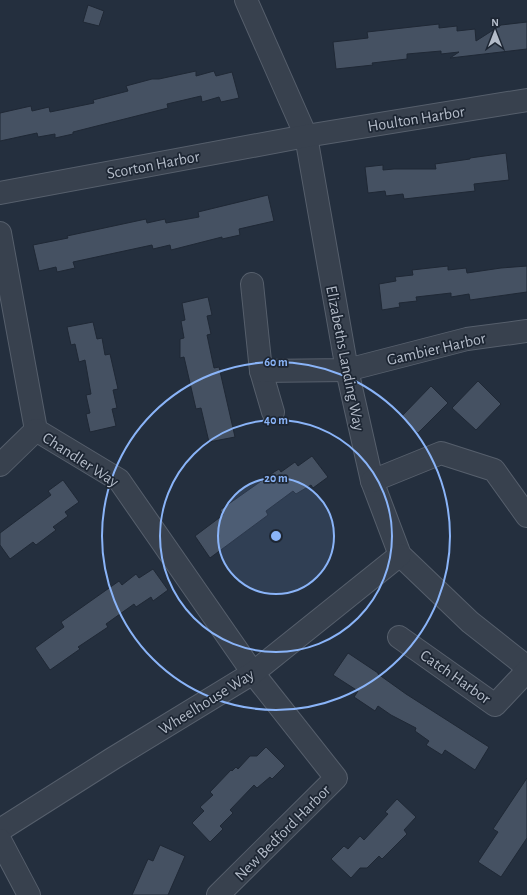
<svg xmlns="http://www.w3.org/2000/svg" width="527" height="895" viewBox="0 0 527 895" font-family="'Alegreya Sans',sans-serif">
<style>
.building{fill:#455162;stroke:#1f2835}
.lines{fill:none;stroke-linecap:round;stroke-linejoin:round}
.street-casing{stroke:#565f6c;stroke-width:24}
.street{stroke:#38414e;stroke-width:22}
.ring{fill:none;stroke:#8ab4f8;stroke-width:2}
.labels{text-anchor:middle;stroke-width:3.5;stroke-linejoin:round;paint-order:stroke}
.street-label{font-size:16px;fill:#b4bcc9;stroke:#1d2633}
.centre{fill:#8ab4f8;stroke:#1d2633;stroke-width:2}
.ring-label{font-size:12px;text-anchor:middle;font-weight:bold;fill:#8ab4f8;stroke:#1d2633;stroke-width:3.5;stroke-linejoin:round;paint-order:stroke}
</style>
<rect width="100%" height="100%" fill="#242f3e"/>
<g class="building">
<path d="M88,5L104,11L99,26L83,22Z"/>
<path d="M527,22V49L450,58L459,52L441,54V51L407,54V59L372,63L373,65L336,69L333,42L368,38L367,32L439,24V28L457,26V31L475,29L476,41L501,25Z"/>
<path d="M196,71V76L214,71L216,76L232,72L239,98L221,102L219,97L202,102L201,96L167,104L168,108L73,132V134L55,138V134L38,137L37,133L0,141V113L31,106L32,111L49,107L50,112L94,103L93,100L128,91L126,86L152,79H159Z"/>
<path d="M506,153L509,180L474,184L475,191L404,199L403,194L386,196L385,191L368,193L365,167L383,165V170L394,169H436L435,164L470,159V158Z"/>
<path d="M268,195L274,221L239,229L240,235L222,239V237L171,250L170,245L153,249L152,245L73,262L75,268L57,272L56,267L39,271L33,245L68,238L67,236L146,219L147,223L165,219L166,223L199,217L198,212Z"/>
<path d="M448,266V270L466,268L467,273L501,268L527,266V292L470,300L469,294L451,297V293L416,297L417,301L399,303L400,307L382,310L379,284L396,281L395,277L413,275L412,270Z"/>
<path d="M208,297L212,315L207,316L211,334L207,335L214,368L219,367L235,437L209,442L201,408L196,409L184,357L180,358V339L184,338L181,321L185,320L182,303Z"/>
<path d="M93,322L97,339L102,338L105,355L110,354L118,389L113,390L117,408L112,409L116,426L90,432L86,414L90,413L86,395L91,394L85,360L79,362L75,344L71,345L67,327Z"/>
<path d="M478,381L501,404L476,430L452,408Z"/>
<path d="M431,386L448,403L418,433L401,417Z"/>
<path d="M312,456L328,477L313,488L311,485L296,494L293,491L266,511L268,515L210,558L195,536L223,515L220,510L274,472L279,469L281,472L295,462L298,466Z"/>
<path d="M63,480L79,502L65,512L68,516L53,527L56,530L36,545L33,542L10,559L0,545V533L51,495L48,491Z"/>
<path d="M153,569L168,590L153,601L151,597L136,607L134,604L106,624L108,627L78,647L80,649L50,670L35,648L64,627L61,622L119,581L122,585L136,574L139,578Z"/>
<path d="M348,653L378,673V674L406,694L489,747L475,770L445,750L442,755L426,745L429,741L415,731L416,728L391,715L378,706L375,711L354,697L358,691L333,675Z"/>
<path d="M266,747L285,766L272,779L270,777L257,788L254,785L230,810L233,813L220,826L223,829L210,842L192,823L204,811L200,807L213,795L210,792L231,770L232,771L236,767L238,769L250,756H257Z"/>
<path d="M527,778V838L501,877L478,862L498,832L493,829Z"/>
<path d="M397,799L416,817L404,830L407,834L382,859L379,856L367,868H360L351,878L331,859L344,846L348,849L360,836L364,840L388,814L385,812Z"/>
<path d="M160,845L185,856L168,895H132L148,859L153,861Z"/>
</g>
<g class="lines">
<defs>
<g id="street">
<path d="M246,0L306,136L347,370L372,481L400,555L470,622L527,667"/>
<path d="M0,193L306,136L527,100"/>
<path d="M0,233L36,430L119,480L253,673L336,778L218,895"/>
<path d="M252,284L261,371L273,412"/>
<path d="M261,371L347,370L467,339L527,331"/>
<path d="M0,465L36,430"/>
<path d="M372,481L441,453L494,470L527,516"/>
<path d="M399,637L495,705L527,671"/>
<path d="M0,830L112,759L253,673L400,555"/>
<path d="M0,840L29,895"/>
</g>
</defs>
<use href="#street" class="street-casing"/>
<use href="#street" class="street"/>
</g>
<circle cx="276" cy="536" r="58" fill="#8ab4f8" fill-opacity=".12"/>
<g class="ring">
<circle cx="276" cy="536" r="58"/>
<circle cx="276" cy="536" r="116"/>
<circle cx="276" cy="536" r="174"/>
</g>
<g class="labels">
<g class="street-label">
<text transform="translate(416 118) rotate(-9)" y="6">Houlton Harbor</text>
<text transform="translate(153 164) rotate(-11)" y="6">Scorton Harbor</text>
<text transform="translate(436 348) rotate(-13)" y="6">Gambier Harbor</text>
<text transform="translate(346 358) rotate(79)" y="6">Elizabeths Landing Way</text>
<text transform="translate(81 459) rotate(33)" y="6">Chandler Way</text>
<text transform="translate(456 676) rotate(35)" y="6">Catch Harbor</text>
<text transform="translate(206 701) rotate(-32)" y="6">Wheelhouse Way</text>
<text transform="translate(282 832) rotate(-45)" y="6">New Bedford Harbor</text>
</g>
</g>
<circle cx="276" cy="536" r="6" class="centre"/>
<g class="ring-label">
<text x="276" y="366">60 m</text>
<text x="276" y="424">40 m</text>
<text x="276" y="482">20 m</text>
</g>
<g transform="translate(495 32)" stroke="#1d2633" stroke-width="3" paint-order="stroke">
<path d="M0-3L7 15L0 10L-7 15Z" fill="#b4bcc9"/>
<text y="-6" font-size="11" font-weight="bold" text-anchor="middle" fill="#b4bcc9">N</text>
</g>
</svg>
